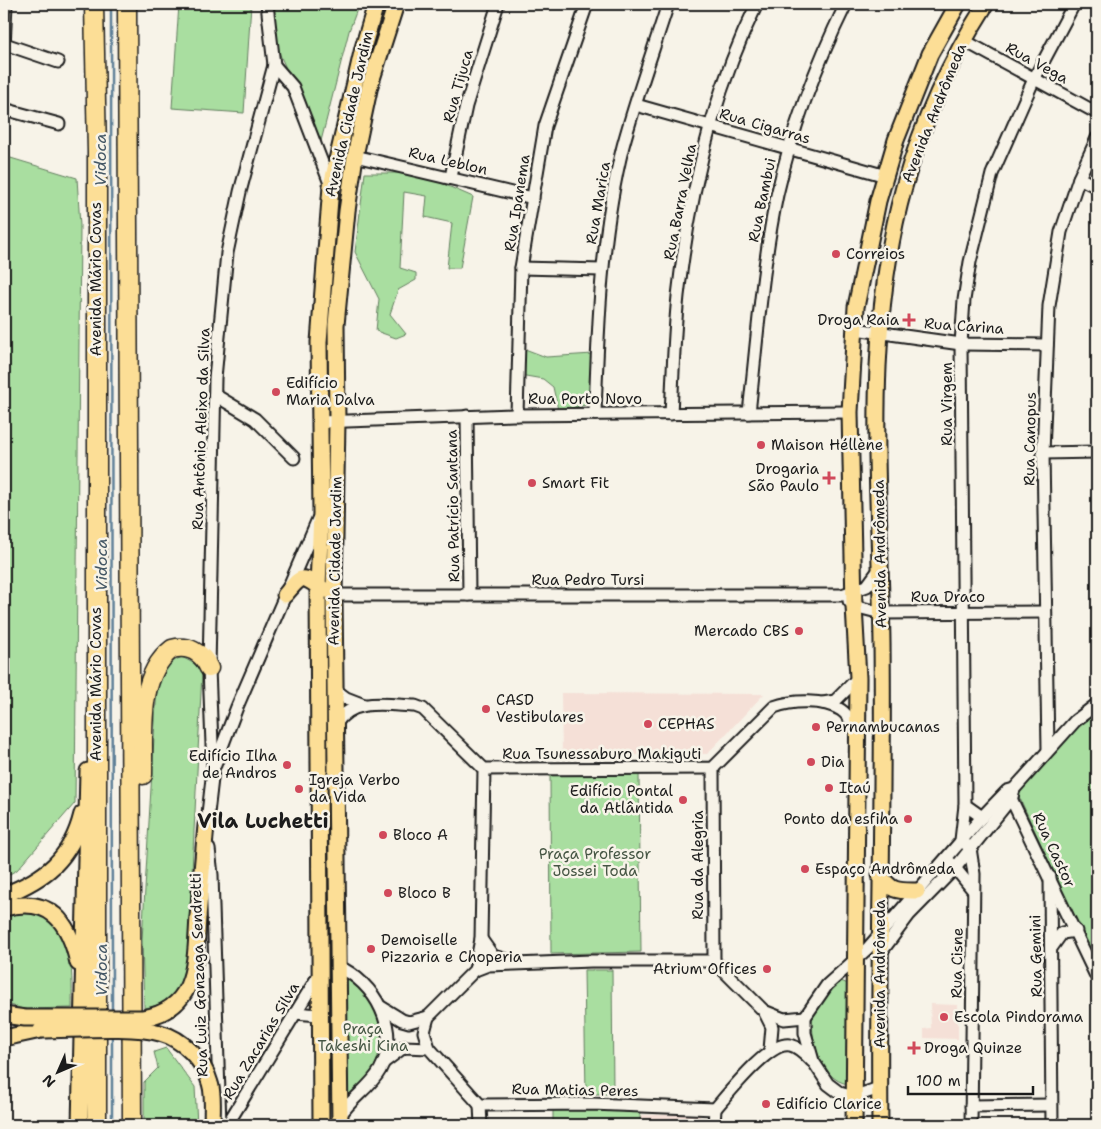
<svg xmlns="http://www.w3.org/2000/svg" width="1101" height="1129" viewBox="0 0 1101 1129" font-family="'Shantell Sans',sans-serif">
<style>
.built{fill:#f5e0d7}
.green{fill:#a9dea0;stroke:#627d5e}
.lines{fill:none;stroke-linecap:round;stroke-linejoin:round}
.stream{stroke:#608199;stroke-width:2.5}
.minor-casing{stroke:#1c1c1c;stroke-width:15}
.major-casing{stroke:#1c1c1c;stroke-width:19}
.highway-casing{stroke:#1c1c1c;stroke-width:21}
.minor{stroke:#f7f3e8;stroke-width:11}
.major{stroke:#fcde96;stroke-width:15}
.highway{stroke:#fcde96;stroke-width:18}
.major-bridge-casing{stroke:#1c1c1c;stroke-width:19;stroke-linecap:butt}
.major-bridge{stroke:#fcde96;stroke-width:15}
.poi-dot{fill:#d1495b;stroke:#f7f3e8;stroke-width:2}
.labels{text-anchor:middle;stroke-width:5;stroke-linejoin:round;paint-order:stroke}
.street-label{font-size:15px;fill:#1c1c1c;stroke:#f7f3e8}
.poi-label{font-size:15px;fill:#1c1c1c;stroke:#f7f3e8;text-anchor:start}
.park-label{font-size:15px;fill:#465644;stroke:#f7f3e8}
.water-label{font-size:16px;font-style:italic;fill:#445765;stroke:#f7f3e8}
.district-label{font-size:20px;font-weight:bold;fill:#1c1c1c;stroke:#f7f3e8}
</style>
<rect width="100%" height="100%" fill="#f7f3e8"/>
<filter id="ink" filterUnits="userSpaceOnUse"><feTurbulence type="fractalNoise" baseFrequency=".02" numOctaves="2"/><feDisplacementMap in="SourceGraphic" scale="10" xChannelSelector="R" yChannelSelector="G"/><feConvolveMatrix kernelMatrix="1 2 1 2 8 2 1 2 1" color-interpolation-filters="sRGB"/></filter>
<g filter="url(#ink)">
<g class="built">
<path d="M561,693L764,694L707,754L562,756Z"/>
<path d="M930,1004L958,1005V1039L924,1038V1029L931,1028Z"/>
<rect x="640" y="1115" width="60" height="10"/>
</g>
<g class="green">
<path d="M179,4H251L244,113L172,108Z"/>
<path d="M273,4H359L349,31L320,145L277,48Z"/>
<path d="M4,156L77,178L80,226L75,803L17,870L4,877Z"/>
<path d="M365,173H418L473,197L460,268H447L452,223L425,217L427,196L404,192L400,268L416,273V280L398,290L390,314L406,334L396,338L376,331L379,299L355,252Z"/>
<path d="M525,349L546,357L593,354L592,404L558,410L553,387L543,379L520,375Z"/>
<path d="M182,657L193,663L202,672L187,971C174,994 172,1004 144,1008L142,940L157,687C161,671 167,663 182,657Z"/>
<path d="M1097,713V966L1016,790L1079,726Z"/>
<path d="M550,774H639L641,952L551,954Z"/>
<path d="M15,910C24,912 38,912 46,916C75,931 72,980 72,1008L23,1009L4,1003V915Z"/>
<path d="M337,966L381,1007L384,1062L346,1105Z"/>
<path d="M584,970H612L613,1094H586Z"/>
<path d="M841,981L848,984V1084C820,1080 809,1036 813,1012C816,999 830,987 841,981Z"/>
<path d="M166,1048L195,1087L197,1125H144V1082L158,1068L154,1052Z"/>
<rect x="553" y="1108" width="87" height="17"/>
</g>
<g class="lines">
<g class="stream">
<path d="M111,4L112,1012"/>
<path d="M112,1033V1125"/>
</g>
<defs>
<g id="minor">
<path d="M267,4L274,65L293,87L331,186"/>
<path d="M963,40L1097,113"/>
<path d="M5,44L58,62"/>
<path d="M4,48L6,4"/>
<path d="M636,105L886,176"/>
<path d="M4,109L59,124"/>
<path d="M355,156L533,198"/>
<path d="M451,177L466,106L498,4"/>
<path d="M1079,178L1097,187"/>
<path d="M521,268L602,270"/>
<path d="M855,329L961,344L1047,345"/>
<path d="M215,395L255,419L294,458"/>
<path d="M749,413C757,341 762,267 777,195C792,129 816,65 846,4"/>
<path d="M595,414C598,325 601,233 623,146C636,98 653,51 668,4"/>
<path d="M671,414C673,375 674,335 678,296C689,198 713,92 757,4"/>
<path d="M517,415L521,268L545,126L587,4"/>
<path d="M467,416L469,595"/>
<path d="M320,422L513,415L850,412"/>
<path d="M1043,453L1097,452"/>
<path d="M334,595H842L867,586L881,567"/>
<path d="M849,601L854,606L881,613L1044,612"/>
<path d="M334,689L346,698L364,705"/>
<path d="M823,703L835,701L858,678"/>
<path d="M336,724C352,697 388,705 415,706L423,709L484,769L713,768L774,707C792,700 824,699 841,710C849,715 853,725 858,732"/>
<path d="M1048,749L1043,453L1049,306L1061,232L1079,178L1097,138"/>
<path d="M215,765L237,707L318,519"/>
<path d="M713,768L714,961"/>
<path d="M1008,792L1097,978"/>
<path d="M965,805L961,840L970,848L974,874L971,1125"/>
<path d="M982,817L965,805L961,344L964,300L970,262L992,174L1034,79L1074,4"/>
<path d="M206,831L213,770L209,668L215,378L227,253L240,192L274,65"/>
<path d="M209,849L212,875L220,1125"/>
<path d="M951,863L973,890"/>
<path d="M1050,877L1052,1125"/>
<path d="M481,939L493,956L510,961"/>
<path d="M1052,947L1062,933L1076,931"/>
<path d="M879,955L909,915L956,867L1012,797L1014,789"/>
<path d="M337,966C375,982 402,1030 380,1070C370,1088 351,1098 340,1116"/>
<path d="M475,970L481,939L484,769"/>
<path d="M381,1007L402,1020L409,1022L428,1017L475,970L488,965L591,961H714L764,1011L784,1019L805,1017"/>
<path d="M764,1011L772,1027L770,1050"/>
<path d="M295,1013L319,1015"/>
<path d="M428,1017L424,1032L429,1048"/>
<path d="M384,1062L404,1047L429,1048L480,1105L592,1104L715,1109C729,1093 769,1041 790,1045C799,1047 806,1055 812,1061"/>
<path d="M879,1088L853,1097L840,1093L828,1084L813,1061L805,1033V1017L827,985L867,949L982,817L1007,791L1014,789L1075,721L1097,704"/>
<path d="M480,1105L481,1125"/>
<path d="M971,1106L1051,1105"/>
<path d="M227,1125L320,973"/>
<path d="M714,1125L715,1109"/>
</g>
<g id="major">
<path d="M285,595C305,571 301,577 325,590"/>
<path d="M880,875C892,892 897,891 917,891"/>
<path d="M4,895C45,879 71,859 82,814"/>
<path d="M4,908C50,896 69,921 78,963"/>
<path d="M198,917L206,825"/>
<path d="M4,1038L41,1030"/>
<path d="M80,1125L88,771"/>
<path d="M321,1125L318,586L321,513L319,342L331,186L363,48L376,4"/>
<path d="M340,1125L334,595L337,421L336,325L347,211L355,156L370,85L396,4"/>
<path d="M854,1125L858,678L854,606L850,412L856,307L878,201L896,140L930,54L958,4"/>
<path d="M880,1125C878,965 884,804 882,643C880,492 863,334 904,187C922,123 951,59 986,4"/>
</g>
<g id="highway">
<path d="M94,4L97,153V1125"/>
<path d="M127,4L132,1125"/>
<path d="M143,775C144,734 136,677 172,649C188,645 202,652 209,668"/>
</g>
</defs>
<use href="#minor" class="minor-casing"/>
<use href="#major" class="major-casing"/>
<use href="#highway" class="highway-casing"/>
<use href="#minor" class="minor"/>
<use href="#major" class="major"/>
<use href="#highway" class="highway"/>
<defs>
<g id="major-bridge">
<path d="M4,1015L25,1018H143C198,1009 195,961 198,917"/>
<path d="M41,1030C73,1030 132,1025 160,1033C183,1039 204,1061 210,1083C214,1095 212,1112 212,1125"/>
</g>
</defs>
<use href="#major-bridge" class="major-bridge-casing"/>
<use href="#major-bridge" class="major-bridge"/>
</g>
</g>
<g class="poi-dot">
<circle cx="836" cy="254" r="5"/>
<path d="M906.5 312.5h5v5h5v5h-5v5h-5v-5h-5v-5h5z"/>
<circle cx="276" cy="392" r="5"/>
<circle cx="761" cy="445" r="5"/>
<path d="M826.5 470.5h5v5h5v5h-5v5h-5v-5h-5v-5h5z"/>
<circle cx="532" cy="483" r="5"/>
<circle cx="799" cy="631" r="5"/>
<circle cx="486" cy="709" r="5"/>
<circle cx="648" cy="724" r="5"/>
<circle cx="816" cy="727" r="5"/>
<circle cx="811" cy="762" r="5"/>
<circle cx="287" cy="765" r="5"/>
<circle cx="829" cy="788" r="5"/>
<circle cx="299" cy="789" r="5"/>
<circle cx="683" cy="800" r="5"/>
<circle cx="908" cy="819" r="5"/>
<circle cx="383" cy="835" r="5"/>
<circle cx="805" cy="869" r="5"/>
<circle cx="388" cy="893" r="5"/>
<circle cx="371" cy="949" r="5"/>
<circle cx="767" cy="969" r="5"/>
<circle cx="944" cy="1017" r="5"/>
<path d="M911.5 1040.5h5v5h5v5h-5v5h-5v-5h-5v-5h5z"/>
<circle cx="766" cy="1104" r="5"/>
</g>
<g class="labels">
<g class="street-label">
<text transform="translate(1037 63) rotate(29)" y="5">Rua Vega</text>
<text transform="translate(458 86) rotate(-74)" y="5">Rua Tijuca</text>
<text transform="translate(934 113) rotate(-68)" y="5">Avenida Andrômeda</text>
<text transform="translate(349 114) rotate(-77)" y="5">Avenida Cidade Jardim</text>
<text transform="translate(765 126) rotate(16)" y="5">Rua Cigarras</text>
<text transform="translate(448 161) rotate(13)" y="5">Rua Leblon</text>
<text transform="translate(762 200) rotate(-78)" y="5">Rua Bambui</text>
<text transform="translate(680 202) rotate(-79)" y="5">Rua Barra Velha</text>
<text transform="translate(517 203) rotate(-81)" y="5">Rua Ipanema</text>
<text transform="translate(598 203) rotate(-80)" y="5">Rua Marica</text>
<text transform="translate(96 279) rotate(-90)" y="5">Avenida Mário Covas</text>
<text transform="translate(964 326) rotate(4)" y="5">Rua Carina</text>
<text x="585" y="404">Rua Porto Novo</text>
<text transform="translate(947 404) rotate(-90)" y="5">Rua Virgem</text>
<text transform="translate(201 429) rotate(-88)" y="5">Rua Antônio Aleixo da Silva</text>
<text transform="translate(1030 439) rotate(-89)" y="5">Rua Canopus</text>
<text transform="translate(453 506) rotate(-91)" y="5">Rua Patrício Santana</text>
<text transform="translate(880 554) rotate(-91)" y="5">Avenida Andrômeda</text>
<text transform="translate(335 561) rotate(-89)" y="5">Avenida Cidade Jardim</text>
<text x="588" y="585">Rua Pedro Tursi</text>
<text x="948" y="602">Rua Draco</text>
<text transform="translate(96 684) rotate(-90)" y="5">Avenida Mário Covas</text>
<text x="602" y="759">Rua Tsunessaburo Makiguti</text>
<text transform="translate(1054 850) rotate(65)" y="5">Rua Castor</text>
<text transform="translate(698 865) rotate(-90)" y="5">Rua da Alegria</text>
<text transform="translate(1036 956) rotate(-91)" y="5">Rua Gemini</text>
<text transform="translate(957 963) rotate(-89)" y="5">Rua Cisne</text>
<text transform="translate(880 974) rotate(-90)" y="5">Avenida Andrômeda</text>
<text transform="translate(199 975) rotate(-92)" y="5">Rua Luiz Gonzaga Sendretti</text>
<text transform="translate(261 1041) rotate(-59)" y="5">Rua Zacarias Silva</text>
<text transform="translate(575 1090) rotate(1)" y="5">Rua Matias Peres</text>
</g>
<g class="poi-label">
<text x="846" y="259">Correios</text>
<text x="899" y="325" text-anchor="end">Droga Raia</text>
<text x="286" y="388">Edifício<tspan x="286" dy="17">Maria Dalva</tspan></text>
<text x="771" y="450">Maison Héllène</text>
<text x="819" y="474" text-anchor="end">Drogaria<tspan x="819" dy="17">São Paulo</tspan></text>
<text x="542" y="488">Smart Fit</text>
<text x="789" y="636" text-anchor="end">Mercado CBS</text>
<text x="496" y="705">CASD<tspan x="496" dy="17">Vestibulares</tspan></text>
<text x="658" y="729">CEPHAS</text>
<text x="826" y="732">Pernambucanas</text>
<text x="277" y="761" text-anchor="end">Edifício Ilha<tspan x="277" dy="17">de Andros</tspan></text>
<text x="821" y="767">Dia</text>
<text x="309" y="785">Igreja Verbo<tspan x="309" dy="17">da Vida</tspan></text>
<text x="839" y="793">Itaú</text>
<text x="673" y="796" text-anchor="end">Edifício Pontal<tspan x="673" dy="17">da Atlântida</tspan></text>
<text x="898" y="824" text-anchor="end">Ponto da esfiha</text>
<text x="393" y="840">Bloco A</text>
<text x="815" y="874">Espaço Andrômeda</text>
<text x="398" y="898">Bloco B</text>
<text x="381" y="945">Demoiselle<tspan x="381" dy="17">Pizzaria e Choperia</tspan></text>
<text x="757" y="974" text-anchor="end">Atrium Offices</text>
<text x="954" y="1022">Escola Pindorama</text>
<text x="924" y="1053">Droga Quinze</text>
<text x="776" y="1109">Edifício Clarice</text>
</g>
<g class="park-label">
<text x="595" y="859">Praça Professor<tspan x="595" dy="17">Jossei Toda</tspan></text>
<text x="363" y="1034">Praça<tspan x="363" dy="17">Takeshi Kina</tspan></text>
</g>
<g class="water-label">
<text transform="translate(100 160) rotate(-90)" y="6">Vidoca</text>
<text transform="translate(101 565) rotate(-90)" y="6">Vidoca</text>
<text transform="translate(101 970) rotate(-90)" y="6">Vidoca</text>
</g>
<g class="district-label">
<text x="263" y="828">Vila Luchetti</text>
</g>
</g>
<rect width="1101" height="1129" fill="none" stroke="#f7f3e8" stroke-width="20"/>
<rect x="10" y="10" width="1081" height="1109" fill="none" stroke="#1c1c1c" stroke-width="2" filter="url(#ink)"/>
<g transform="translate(58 1072) rotate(225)" stroke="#f7f3e8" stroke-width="4" paint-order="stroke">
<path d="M0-4L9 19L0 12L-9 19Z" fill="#1c1c1c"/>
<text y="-8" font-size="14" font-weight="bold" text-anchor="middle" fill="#1c1c1c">N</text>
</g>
<path d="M908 1086v8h125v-8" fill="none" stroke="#1c1c1c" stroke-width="2.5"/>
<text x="916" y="1086" font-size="15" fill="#1c1c1c" stroke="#f7f3e8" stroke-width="4" paint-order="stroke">100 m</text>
</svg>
